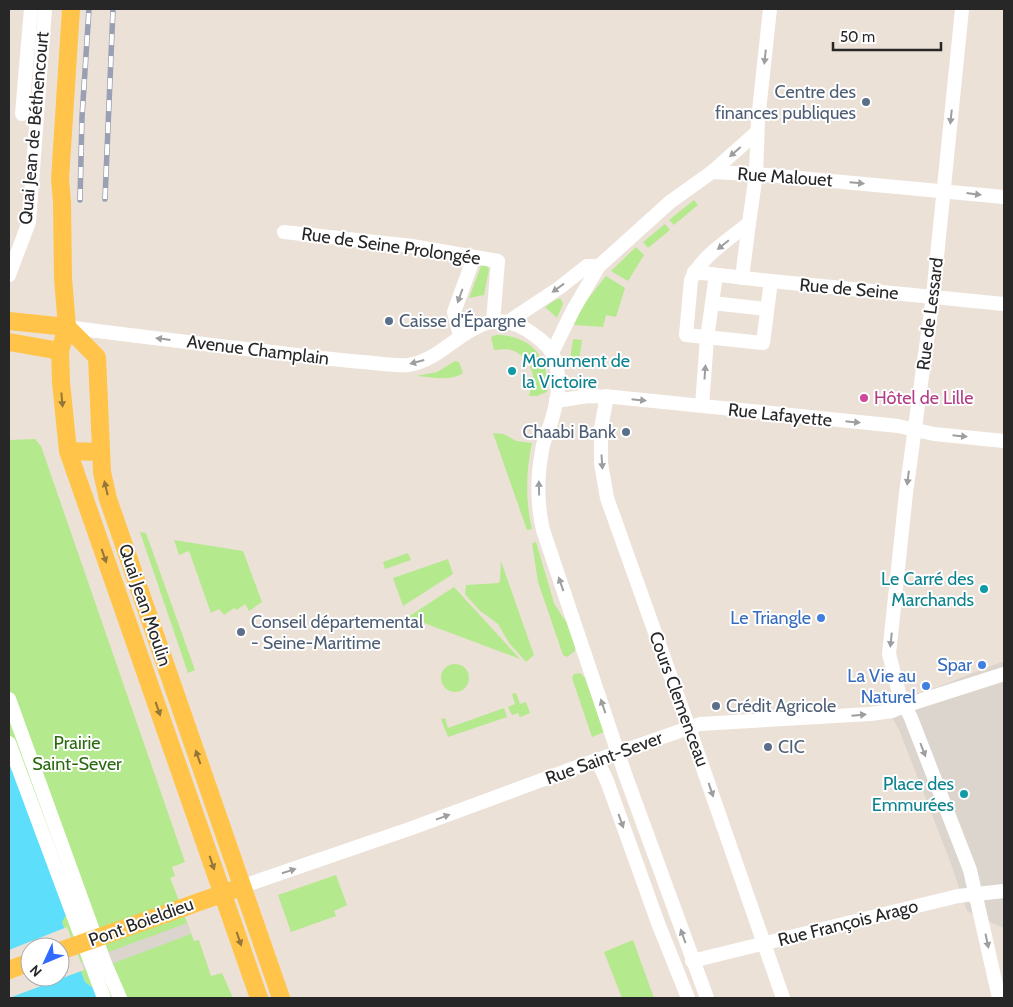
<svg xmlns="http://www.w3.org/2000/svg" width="1013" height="1007" viewBox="0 0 1013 1007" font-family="Cabin,sans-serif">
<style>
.green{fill:#b5e98d}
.plaza{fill:#dbd5ce}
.water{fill:#5ddffb;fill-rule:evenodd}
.pier{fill:#ece1d7;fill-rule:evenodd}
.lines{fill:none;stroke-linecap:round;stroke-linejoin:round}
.minor{stroke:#fff;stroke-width:14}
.major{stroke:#ffc449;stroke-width:18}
.rail-casing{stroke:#99a0b4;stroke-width:5.5}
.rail{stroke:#fff;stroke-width:4;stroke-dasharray:11;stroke-linecap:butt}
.oneway{fill:#9e9e9e}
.oneway2{fill:#937638}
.service-dot{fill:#5c6f8a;stroke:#fff;stroke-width:2}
.culture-dot{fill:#0f9aa8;stroke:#fff;stroke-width:2}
.hotel-dot{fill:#d1479c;stroke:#fff;stroke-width:2}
.shop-dot{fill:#3f7fe0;stroke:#fff;stroke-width:2}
.labels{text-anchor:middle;stroke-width:4;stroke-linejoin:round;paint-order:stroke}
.service-label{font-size:18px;fill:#4e5e75;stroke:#fff;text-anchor:start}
.street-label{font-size:18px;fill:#272727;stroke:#fff}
.culture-label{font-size:18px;fill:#0d838f;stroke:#fff;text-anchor:end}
.hotel-label{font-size:18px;fill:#b23c85;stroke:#fff;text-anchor:start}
.shop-label{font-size:18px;fill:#366cbe;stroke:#fff;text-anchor:end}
.park-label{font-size:18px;fill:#2c6a12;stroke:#fff}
</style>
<rect width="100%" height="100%" fill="#ece1d7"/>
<g class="green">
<path d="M694,200L698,205L674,225L669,220Z"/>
<path d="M665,224L670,230L648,248L643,242Z"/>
<path d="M636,247L644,255L628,281L611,271Z"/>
<path d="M483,265L487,266L489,269L484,295L469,298L481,266Z"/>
<path d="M606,276L625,288L616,317L606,315L603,327L574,325L584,304Z"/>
<path d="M557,299H561L563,304L557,318L545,307Z"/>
<path d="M496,335C531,335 550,358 547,392L537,396H529C530,391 533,385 533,380C535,370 524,355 514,351C508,348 501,350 494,350L491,337Z"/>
<path d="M573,339L582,340L579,361L570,360Z"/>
<path d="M455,361L459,362L463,373C449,382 432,377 416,376L437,372Z"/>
<path d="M493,433L504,434L516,441L532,443C526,471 525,500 532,529L527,530Z"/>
<path d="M35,439L41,446L185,862L172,867L175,876L170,878L173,885L194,941L199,940L211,976L222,973L233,998H99L96,990L85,982L62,922L65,915L9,758V440Z"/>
<path d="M140,532L146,533L195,670L188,673Z"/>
<path d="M174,540L243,551L262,602L249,611L245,604L237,610L234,608L224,615L219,609L211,613L189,551L179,555Z"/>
<path d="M536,542L554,603L560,613L567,623L575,645V651L567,657L563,655L538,582L532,543Z"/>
<path d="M408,553L411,560L385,569L383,562Z"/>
<path d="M448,559L453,574L403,606L393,578Z"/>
<path d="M501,561L534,655L526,662L509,643L498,624L479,610L465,594L466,585L499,583L500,580Z"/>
<path d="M454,587L520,659L408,617Z"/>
<circle cx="455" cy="678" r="14"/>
<path d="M580,673L585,678L604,732L592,737L572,678L574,674Z"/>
<path d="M516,693L520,704L526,702L530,713L520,717L518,713L512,715L508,707L515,704L512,694Z"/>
<path d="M504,708L507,717L448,737L441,719L445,718L448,728Z"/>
<path d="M336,875L347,905L334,911L336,916L291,932L278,895Z"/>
<path d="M633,940L654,998H622L604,952Z"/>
</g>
<g class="plaza">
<path d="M1004,661V928H1003L967,911L950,861L900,732L880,694L922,693Z"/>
<path d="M187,923L191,934L103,967L100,963L9,998V989L60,977V970Z"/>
</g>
<path class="water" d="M9,758L66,915L62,922L85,982L96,990L99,998H9ZM30,947H60V977H30Z"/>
<path class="pier" d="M67,927L84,970L9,998V950ZM30,947H60V977H30Z"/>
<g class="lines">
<g class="minor">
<path d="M770,9L758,120L756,174L749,223C730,239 700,257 691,280L686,335L763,343L771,281"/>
<path d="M962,9L933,296L906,493L889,654L899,693L911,718L970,870L999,998"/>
<path d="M22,114L31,9"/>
<path d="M712,172L756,174L1004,197"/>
<path d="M284,232L412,246L498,261L493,322"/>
<path d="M694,272L771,281L1004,304"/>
<path d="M9,275L29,222L45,9"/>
<path d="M742,278L749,223"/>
<path d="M712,303L767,309"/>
<path d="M508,322L559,288L587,266H599"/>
<path d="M67,327C141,337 214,345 288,354C313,357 338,360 363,362C378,363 394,366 408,365C451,360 476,299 527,330C536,336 547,343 552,353C562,373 558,399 552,419C549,430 543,440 542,451C537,477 537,504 543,530L625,774L707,998"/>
<path d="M460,336L454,312L474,257"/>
<path d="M552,353L573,310L599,266L670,202L712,172L757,132"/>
<path d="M607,396L601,428V463L607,498L689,728L783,998"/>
<path d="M556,401L588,396L614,397L898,426L934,434L1004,441"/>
<path d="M702,406L707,338L716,275"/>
<path d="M9,699L104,961L120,998"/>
<path d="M9,743L104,998"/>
<path d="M597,760L607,781L658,923L688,998"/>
<path d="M243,886L412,828L585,764L700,724L870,714L892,711L904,706L1004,674"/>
<path d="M692,961L958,896L1004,891"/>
</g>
<g class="major">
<path d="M71,9L60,179L62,202L63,278L67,327L60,351L61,382L68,451L259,998"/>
<path d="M9,321L67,327"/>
<path d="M67,327L97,357L102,472L108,499L281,998"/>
<path d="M9,342L60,351"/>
<path d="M68,451L101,452"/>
<path d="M60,951L233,890"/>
<path d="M9,970L30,962"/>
</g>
<defs>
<g id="rail">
<path d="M105,199L113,9"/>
<path d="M80,200L82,117L89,9"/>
</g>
</defs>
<use href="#rail" class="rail-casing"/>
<use href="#rail" class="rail"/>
</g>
<defs><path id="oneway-solid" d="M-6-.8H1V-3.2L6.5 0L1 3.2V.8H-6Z" transform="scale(1.25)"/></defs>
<g class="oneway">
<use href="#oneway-solid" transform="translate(765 57) rotate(96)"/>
<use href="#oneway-solid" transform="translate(951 117) rotate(96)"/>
<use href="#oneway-solid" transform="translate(735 152) rotate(139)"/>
<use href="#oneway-solid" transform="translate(857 183) rotate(5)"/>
<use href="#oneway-solid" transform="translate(974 194) rotate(7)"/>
<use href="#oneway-solid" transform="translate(723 245) rotate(141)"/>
<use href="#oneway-solid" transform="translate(558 288) rotate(144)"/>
<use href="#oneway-solid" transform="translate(460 296) rotate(110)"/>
<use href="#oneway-solid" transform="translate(163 339) rotate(-173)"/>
<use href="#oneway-solid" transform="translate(417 362) rotate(165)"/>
<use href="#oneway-solid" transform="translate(705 372) rotate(-86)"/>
<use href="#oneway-solid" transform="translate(639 400) rotate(6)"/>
<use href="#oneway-solid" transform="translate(853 422) rotate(6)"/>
<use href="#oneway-solid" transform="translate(960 436) rotate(6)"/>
<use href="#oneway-solid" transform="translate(602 462) rotate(86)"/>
<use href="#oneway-solid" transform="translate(908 478) rotate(97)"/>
<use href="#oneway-solid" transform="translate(539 488) rotate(-91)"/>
<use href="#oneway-solid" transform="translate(561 584) rotate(-109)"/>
<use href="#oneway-solid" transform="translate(891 640) rotate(96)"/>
<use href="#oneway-solid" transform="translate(603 706) rotate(-109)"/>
<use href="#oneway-solid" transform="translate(859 715) rotate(-5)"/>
<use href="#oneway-solid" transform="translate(923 750) rotate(69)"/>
<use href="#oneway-solid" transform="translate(711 790) rotate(71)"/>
<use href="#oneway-solid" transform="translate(443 817) rotate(-20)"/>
<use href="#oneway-solid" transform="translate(621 821) rotate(70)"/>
<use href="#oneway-solid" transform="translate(289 871) rotate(-18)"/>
<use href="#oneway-solid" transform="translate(683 936) rotate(-110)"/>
<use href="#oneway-solid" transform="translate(987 941) rotate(78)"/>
</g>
<g class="oneway2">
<use href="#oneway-solid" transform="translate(62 400) rotate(85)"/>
<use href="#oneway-solid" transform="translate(106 488) rotate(-103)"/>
<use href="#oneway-solid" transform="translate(104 556) rotate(71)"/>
<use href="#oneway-solid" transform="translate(158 709) rotate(71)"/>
<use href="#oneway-solid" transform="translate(198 757) rotate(-109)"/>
<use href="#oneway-solid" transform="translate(212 863) rotate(71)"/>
<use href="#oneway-solid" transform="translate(239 939) rotate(71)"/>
</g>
<g class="service-dot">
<circle cx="866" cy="102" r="5"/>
<circle cx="389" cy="321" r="5"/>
<circle cx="626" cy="432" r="5"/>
<circle cx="241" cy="632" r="5"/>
<circle cx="716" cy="706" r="5"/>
<circle cx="768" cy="747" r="5"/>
</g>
<g class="culture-dot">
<circle cx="512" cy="371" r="5"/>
<circle cx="984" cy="589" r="5"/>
<circle cx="964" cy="794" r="5"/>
</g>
<circle class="hotel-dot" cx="864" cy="398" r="5"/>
<g class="shop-dot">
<circle cx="821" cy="618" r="5"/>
<circle cx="982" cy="665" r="5"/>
<circle cx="926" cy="686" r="5"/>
</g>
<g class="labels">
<g class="service-label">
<text x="856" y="98" text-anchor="end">Centre des<tspan x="856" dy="21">finances publiques</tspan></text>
<text x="399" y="327">Caisse d'Épargne</text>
<text x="616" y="438" text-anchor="end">Chaabi Bank</text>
<text x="251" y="628">Conseil départemental<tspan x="251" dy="21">- Seine-Maritime</tspan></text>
<text x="726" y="712">Crédit Agricole</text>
<text x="778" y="753">CIC</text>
</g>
<g class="street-label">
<text transform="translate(34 128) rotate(-85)" y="6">Quai Jean de Béthencourt</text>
<text transform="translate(785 177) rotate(4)" y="6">Rue Malouet</text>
<text transform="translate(391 246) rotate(8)" y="6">Rue de Seine Prolongée</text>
<text transform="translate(849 289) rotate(5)" y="6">Rue de Seine</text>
<text transform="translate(930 314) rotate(-83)" y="6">Rue de Lessard</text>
<text transform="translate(258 350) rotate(7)" y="6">Avenue Champlain</text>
<text transform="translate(780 415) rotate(6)" y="6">Rue Lafayette</text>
<text transform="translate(145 605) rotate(71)" y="6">Quai Jean Moulin</text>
<text transform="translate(679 699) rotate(70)" y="6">Cours Clemenceau</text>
<text transform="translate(604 758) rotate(-20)" y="6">Rue Saint-Sever</text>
<text transform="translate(141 922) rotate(-20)" y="6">Pont Boieldieu</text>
<text transform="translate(848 923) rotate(-14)" y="6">Rue François Arago</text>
</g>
<g class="culture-label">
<text x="522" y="367" text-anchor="start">Monument de<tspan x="522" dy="21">la Victoire</tspan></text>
<text x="974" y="585">Le Carré des<tspan x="974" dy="21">Marchands</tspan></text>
<text x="954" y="790">Place des<tspan x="954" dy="21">Emmurées</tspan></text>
</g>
<g class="hotel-label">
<text x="874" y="404">Hôtel de Lille</text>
</g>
<g class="shop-label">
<text x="811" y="624">Le Triangle</text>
<text x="972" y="671">Spar</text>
<text x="916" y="682">La Vie au<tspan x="916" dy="21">Naturel</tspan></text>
</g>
<g class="park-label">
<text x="77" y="749">Prairie<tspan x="77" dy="21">Saint-Sever</tspan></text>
</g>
</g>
<rect width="1013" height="1007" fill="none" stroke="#272727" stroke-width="20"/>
<g transform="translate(45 962) rotate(226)"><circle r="24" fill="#ffffff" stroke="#a9a9a9"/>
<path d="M0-4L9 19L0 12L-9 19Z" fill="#316aff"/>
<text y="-8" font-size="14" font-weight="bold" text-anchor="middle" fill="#272727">N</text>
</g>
<path d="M833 42v8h108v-8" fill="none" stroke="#272727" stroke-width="2.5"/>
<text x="840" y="42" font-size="15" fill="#272727" stroke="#ffffff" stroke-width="4" paint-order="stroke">50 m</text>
</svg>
